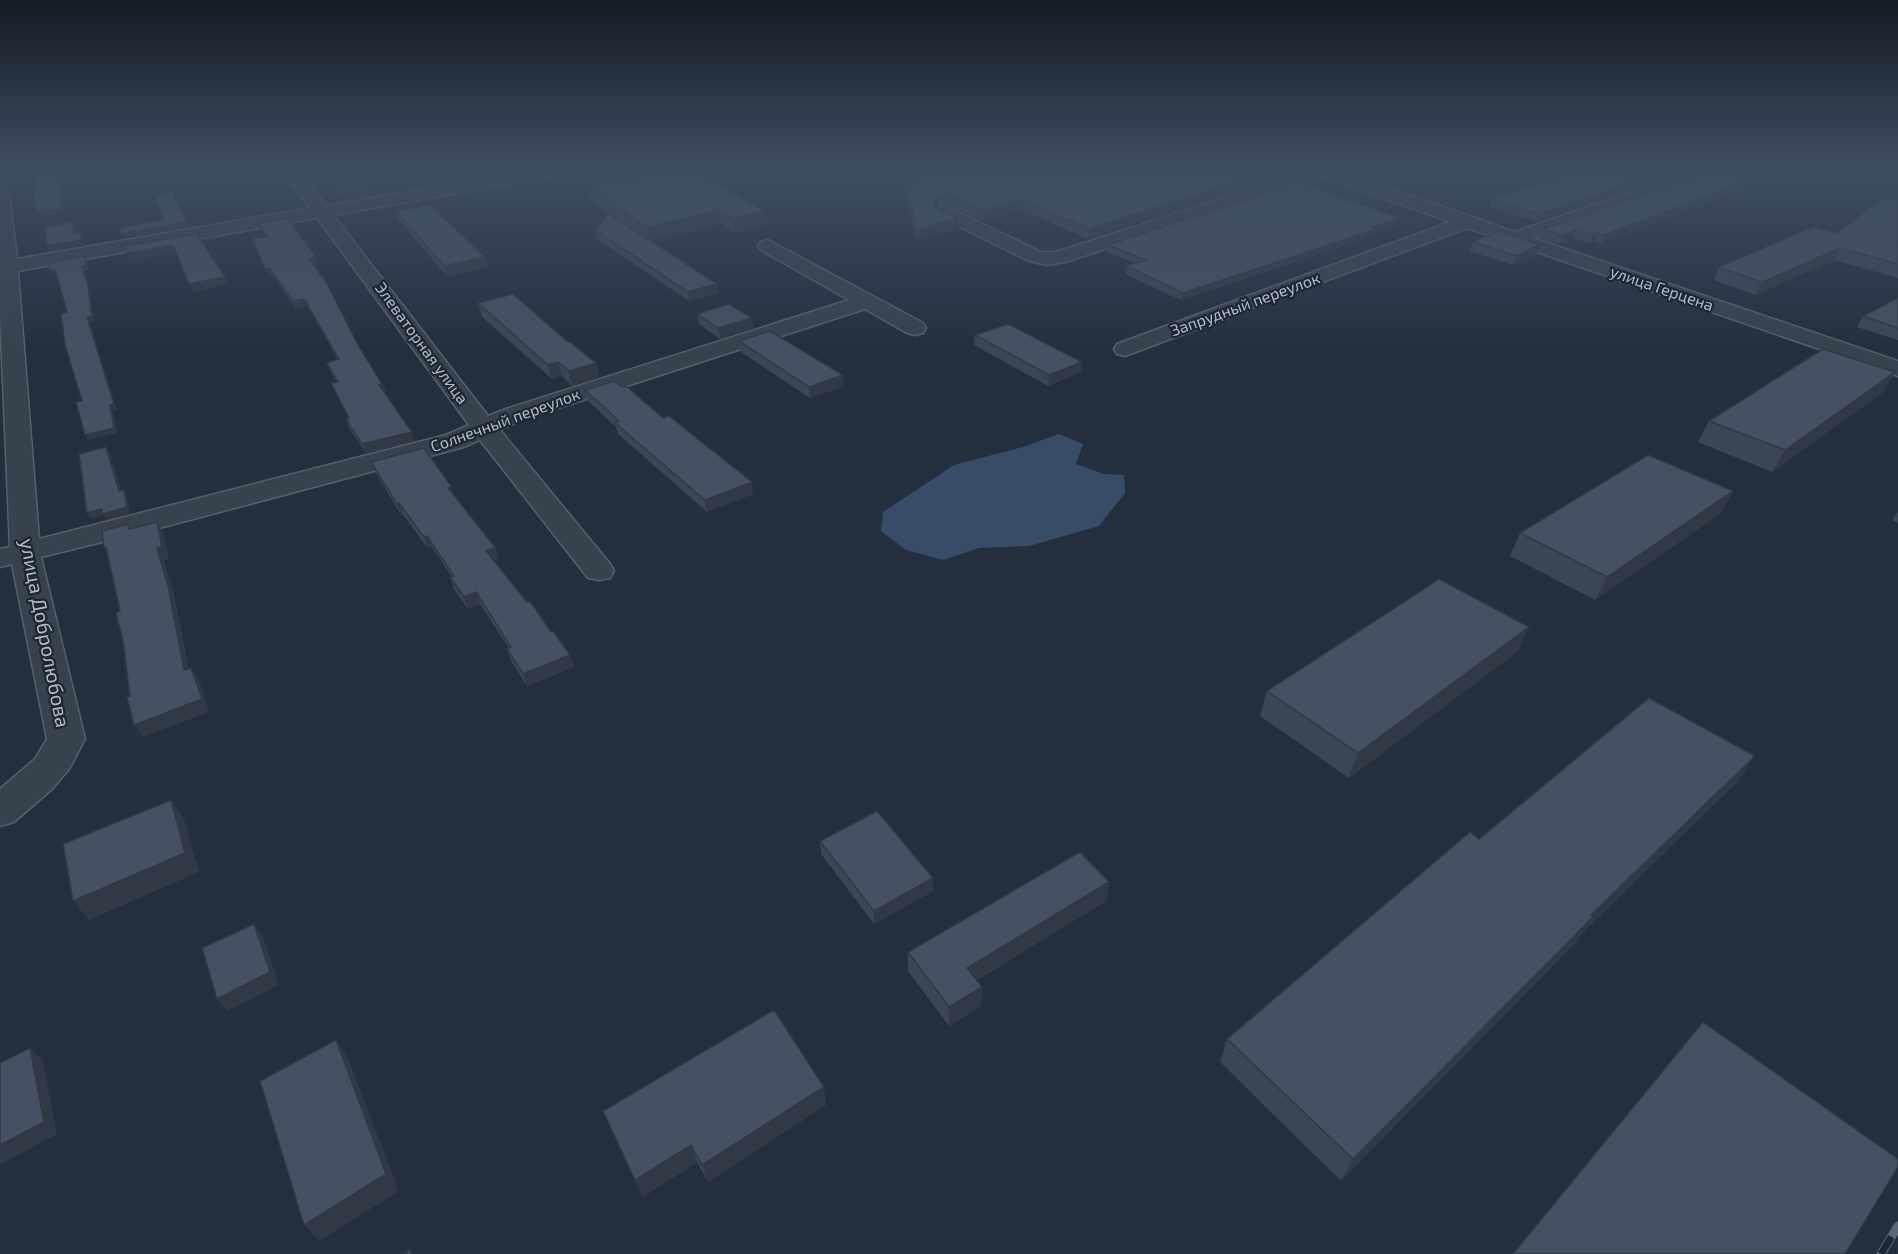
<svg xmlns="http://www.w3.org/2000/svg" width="1898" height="1254" viewBox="0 0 1898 1254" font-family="'Exo 2',sans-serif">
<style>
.water{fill:#394c67}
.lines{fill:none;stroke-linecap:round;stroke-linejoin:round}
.minor-casing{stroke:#565f6c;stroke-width:3}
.minor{fill:#38414e;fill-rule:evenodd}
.rail-casing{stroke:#5a6575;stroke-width:9}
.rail{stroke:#1d2633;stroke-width:7;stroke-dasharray:20;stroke-linecap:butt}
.wall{fill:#3b4654}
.shaded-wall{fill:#303945}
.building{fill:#455162;stroke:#303945;stroke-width:1.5}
.labels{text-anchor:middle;stroke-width:4.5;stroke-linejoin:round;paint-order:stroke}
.far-street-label{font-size:16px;fill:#b4bcc9;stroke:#1d2633}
.street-label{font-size:20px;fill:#b4bcc9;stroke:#1d2633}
</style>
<rect width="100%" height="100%" fill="#242f3e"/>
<path class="water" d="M1059,434L1083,444L1076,464L1104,474L1124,475L1125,493L1099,526L1029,546L979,548L943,560L906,550L881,531L883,512L954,465L1023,447Z"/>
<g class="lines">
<defs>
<g id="minor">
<path d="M283,171H299L326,206L529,171H563L561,174L555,176L333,215L488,416L506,409L849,300L761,250L758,246L761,242L768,240L923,323L926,328L923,333L915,335L907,333L865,309L524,419L500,430L610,564L614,571L610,578L599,580L588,578L480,440L464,447L167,526L41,557L85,739L69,769L52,789L14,822L0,826V789L35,759L47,739L12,564L0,567V549L10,547L0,313V186L6,187L9,191L17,259L310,208ZM317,218L469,425L446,435L39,539L18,271Z"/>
<path d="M1308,171H1340L1515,232L1691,171H1714L1712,174L1533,238L1898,361V376L1467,228L1125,356L1117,354L1114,349L1117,344L1450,222L1323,176L1313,182L1065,262L1046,265L1027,260L938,216L935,212L938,208H950L1041,252H1056Z"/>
</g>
</defs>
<use href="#minor" class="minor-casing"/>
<use href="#minor" class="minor"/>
<defs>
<path id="rail" d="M1881,1254L1898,1226"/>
</defs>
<use href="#rail" class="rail-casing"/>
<use href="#rail" class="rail"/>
</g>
<g class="wall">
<path d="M321,171H366L375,195L347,200L340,192L335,193Z"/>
<path d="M1064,171H1293L1270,178L1269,181L1088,239L1023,210L983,221L951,206H938L937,207L958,218V228L917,240L903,190V180Z"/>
<path d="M1382,171H1446L1437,174L1431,171L1408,179Z"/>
<path d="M1579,171H1685L1537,222L1489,207L1491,199Z"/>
<path d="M1710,171H1806L1781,179L1730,194L1601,243L1595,241L1589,243L1573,238L1559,244L1540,238L1543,229Z"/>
<path d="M589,187L766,211L767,225L735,233L721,224L651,241L717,284L719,293L689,301L597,239L595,230L627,225L591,200Z"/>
<path d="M1898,200V278L1834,260L1755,295L1714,280L1719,267L1837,233Z"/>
<path d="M396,211L488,267L447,276L399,220Z"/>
<path d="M259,223L318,265L314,266L358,345L382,384L386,392L384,393L415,441L366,453L349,428L346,419L348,418L331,383L336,382L330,371L327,363L338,360L307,306L296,309L273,275L268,276L252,239L267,237L262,230Z"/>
<path d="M1398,225L1375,232L1374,236L1181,300L1125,274L1126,266L1135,263L1107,252L1108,245Z"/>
<path d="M1473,242L1537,254L1513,265L1470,251Z"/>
<path d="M1898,298V340L1857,327L1863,316Z"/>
<path d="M478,303L568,342L596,363L599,377L572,386L562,376L552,379L482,317Z"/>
<path d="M697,314L752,318L753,328L720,339L699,324Z"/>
<path d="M975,335L1082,362L1081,372L1048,386L974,345Z"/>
<path d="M739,341L844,386L810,398L741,352Z"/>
<path d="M1895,372L1882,393L1772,472L1698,442L1709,421Z"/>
<path d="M585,390L663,418L753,494L707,512L618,434L616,427L588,401Z"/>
<path d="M371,462L455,497L495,547L499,559L494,561L570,655L574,667L527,686L511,661L507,649L509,648L480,604L468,609L454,589L450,577H452L432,547L428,548L403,515H401L376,473Z"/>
<path d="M1733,491L1720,514L1595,600L1510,556L1520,533Z"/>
<path d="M1898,512V523L1892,520Z"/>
<path d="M1518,651L1349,778L1260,716L1267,691Z"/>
<path d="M1738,781L1584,931L1577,941L1341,1181L1220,1062L1227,1039L1479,839Z"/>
<path d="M820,841L933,878V891L874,924L821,854Z"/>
<path d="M1109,882L1106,901L977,980L982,987L981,1006L949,1026L908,971V952Z"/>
<path d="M826,1105L708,1182L697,1162L643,1197L603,1111Z"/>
</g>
<g class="shaded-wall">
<path d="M56,171H58L65,213L40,217L37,213Z"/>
<path d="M327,171H333L340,192L335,193Z"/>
<path d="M1265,171H1293L1270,178L1269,181L1088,239L1089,229Z"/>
<path d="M1415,171H1431L1408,179L1410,172Z"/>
<path d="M1438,171H1446L1437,174Z"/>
<path d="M1666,171H1685L1537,222L1540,214Z"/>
<path d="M1788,171H1806L1781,179L1730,194L1601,243L1604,235L1733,186Z"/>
<path d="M367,172L375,195L347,200L339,177Z"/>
<path d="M938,196V206L933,212V202Z"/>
<path d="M1023,200V210L983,221V211Z"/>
<path d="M719,211L721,224L649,241L647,227Z"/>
<path d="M766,211L767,225L735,233L733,219Z"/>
<path d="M958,218V228L917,240V230Z"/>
<path d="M1400,218L1398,225L1375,232L1374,236L1181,300L1183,293Z"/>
<path d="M187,222L189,227L123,238L121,234Z"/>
<path d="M1576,229L1573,238L1559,244L1562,236Z"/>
<path d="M80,232L82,237L84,245L50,251L47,246Z"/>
<path d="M1598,233L1595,241L1589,243L1593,235Z"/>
<path d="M173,245L177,252L131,261L127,253Z"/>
<path d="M1540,245L1537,254L1513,265L1516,256Z"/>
<path d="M1840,248L1834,260L1755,295L1762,282Z"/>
<path d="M84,256L87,261L89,270L84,271L90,290L95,321L90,322L117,410L113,411L117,433L88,440L85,435L87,317L82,266Z"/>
<path d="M316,257L318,265L312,266L309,259Z"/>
<path d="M485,257L488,267L447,276L444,266Z"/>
<path d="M270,268L273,275L268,276L265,269Z"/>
<path d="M55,269L57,273L52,274L50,270Z"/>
<path d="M225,277L228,284L193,292L189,284Z"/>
<path d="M717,284L719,293L689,301L688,292Z"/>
<path d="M304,299L307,306L296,309L293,301Z"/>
<path d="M752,318L753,328L720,339L718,328Z"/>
<path d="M558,362L562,376L552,379L548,365Z"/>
<path d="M1082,362L1081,372L1048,386L1049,375Z"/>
<path d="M596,363L599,377L572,386L569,371Z"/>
<path d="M1895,372L1882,393L1772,472L1785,450Z"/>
<path d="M843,375L844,386L810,398L809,387Z"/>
<path d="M382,384L386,392L382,393L379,385Z"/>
<path d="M412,432L415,441L366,453L362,444Z"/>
<path d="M106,447L110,453L123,497L119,491Z"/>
<path d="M752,482L753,494L707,512L705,500Z"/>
<path d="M451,486L455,497L448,488Z"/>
<path d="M124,490L127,495L130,513L106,520L104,516L91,519L87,513Z"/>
<path d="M1733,491L1720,514L1595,600L1607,577Z"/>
<path d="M399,503L403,515H401L397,504Z"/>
<path d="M157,522L164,534L169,559L164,560L175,598L192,683L184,670L157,548Z"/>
<path d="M427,536L432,547L428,548L424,537Z"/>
<path d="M495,547L499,559L490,562L486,551Z"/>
<path d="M476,592L480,604L468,609L464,597Z"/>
<path d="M1529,627L1518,651L1349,778L1358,753Z"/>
<path d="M570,655L574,667L527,686L523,674Z"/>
<path d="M191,668L199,680L209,712L143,737L134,725Z"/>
<path d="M1755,756L1738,781L1584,931L1577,941L1341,1181L1353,1159L1591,915Z"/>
<path d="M171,800L184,819L199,872L89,920L73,901Z"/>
<path d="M933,878V891L874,924V911Z"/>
<path d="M1109,882L1106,901L966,986L967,968Z"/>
<path d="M254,924L263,937L279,985L227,1011L217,999Z"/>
<path d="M982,987L981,1006L949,1026V1007Z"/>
<path d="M336,1040L348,1058L399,1191L319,1241L304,1225Z"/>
<path d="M30,1048L43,1061L57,1134L0,1165V1145Z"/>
<path d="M824,1087L826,1105L708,1182L702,1165Z"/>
<path d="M691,1145L697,1162L643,1197L635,1180Z"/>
</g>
<g class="building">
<path d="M33,171H56L62,208L37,213L33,189L36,188Z"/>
<path d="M333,171H366L367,172L339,177Z"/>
<path d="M665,171H692L766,211L733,219L719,211L647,227L589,187Z"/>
<path d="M946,171H1271L1089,229L1023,200L983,211L951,196H938L933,202L936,207L958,218L917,230L903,180Z"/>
<path d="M1579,171H1666L1540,214L1491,199Z"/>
<path d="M1710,171H1788L1733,186L1604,235L1598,233L1593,235L1576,229L1562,236L1543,229Z"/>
<path d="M1297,183L1400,218L1371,227L1376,229L1183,293L1126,266L1146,260L1108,245Z"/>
<path d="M172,190L187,222L121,234L119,228L164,220L155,197Z"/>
<path d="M1885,197L1898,200V264L1840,248L1762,282L1719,267L1813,227L1837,233Z"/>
<path d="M430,205L485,257L444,266L396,211Z"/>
<path d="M608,213L717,284L688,292L595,230Z"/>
<path d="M287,218L316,257L309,259L326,282L358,345L382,384L379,385L412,432L362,444L346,419L349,418L331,383L338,382L327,363L339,359L304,299L293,301L270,268L265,269L252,239L268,237L259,223Z"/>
<path d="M72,222L74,233L80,232L81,240L47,246L45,227Z"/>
<path d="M1499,231L1540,245L1516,256L1473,242Z"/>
<path d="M197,234L225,277L189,284L173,245L127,253L125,246Z"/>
<path d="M84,256L86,266H82L88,285L92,316L87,317L114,404L110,405L114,428L85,435L76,402L82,401L65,345L61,314L67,312L55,269L50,270L49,263Z"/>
<path d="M513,294L568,342H570L596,363L569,371L558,362L548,365L478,303Z"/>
<path d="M1898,298V328L1863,316Z"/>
<path d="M729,304L752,318L718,328L697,314Z"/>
<path d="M1008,324L1082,362L1049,375L975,335Z"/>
<path d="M770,331L843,375L809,387L739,341Z"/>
<path d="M1823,349L1895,372L1785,450L1709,421Z"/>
<path d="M614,381L622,387L626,386L663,418L669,416L752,482L705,500L615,423L619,421L585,390Z"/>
<path d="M106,447L119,491L124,490L127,507L102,514V509L87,513L79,454Z"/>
<path d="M424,448L451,486L448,488L495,547L486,551L527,602L530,601L551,632L553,631L570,655L523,674L507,649L511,647L476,592L464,597L450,577L454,576L427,536L424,537L399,503L397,504L371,462Z"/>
<path d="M1648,455L1733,491L1607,577L1520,533Z"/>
<path d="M157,522L162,547L157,548L168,586L184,670L191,668L202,699L134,725L127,697L130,696L123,641L116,613L120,611L106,547L104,548L102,531L128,524L129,529Z"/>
<path d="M1439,579L1529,627L1358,753L1267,691Z"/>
<path d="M1649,698L1755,756L1591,915L1593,917L1353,1159L1227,1039L1470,832L1479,839Z"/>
<path d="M171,800L185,853L73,901L63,844Z"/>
<path d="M877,811L933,878L874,911L820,841Z"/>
<path d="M1080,852L1109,882L967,968L982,987L949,1007L908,952Z"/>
<path d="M254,924L270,972L217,999L202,948Z"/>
<path d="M774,1010L824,1087L702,1165L691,1145L635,1180L603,1111Z"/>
<path d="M1703,1022L1898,1159V1167L1845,1254H1513Z"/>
<path d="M336,1040L386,1174L304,1225L260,1081Z"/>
<path d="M30,1048L44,1122L0,1145V1063Z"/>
<path d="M410,1250L412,1254H404Z"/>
</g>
<linearGradient id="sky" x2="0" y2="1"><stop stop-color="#141a22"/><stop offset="0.49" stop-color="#3f4d63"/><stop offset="1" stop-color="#3f4d63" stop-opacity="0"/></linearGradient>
<rect width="1898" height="346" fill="url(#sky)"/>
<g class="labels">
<g class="far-street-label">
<text transform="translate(1662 288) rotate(19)" y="6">улица Герцена</text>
<text transform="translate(1245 304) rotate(-20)" y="6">Запрудный переулок</text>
<text transform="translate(422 343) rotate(54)" y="6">Элеваторная улица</text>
<text transform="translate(505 420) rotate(-20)" y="6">Солнечный переулок</text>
</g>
<g class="street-label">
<text transform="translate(45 633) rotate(79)" y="7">улица Добролюбова</text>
</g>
</g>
</svg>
